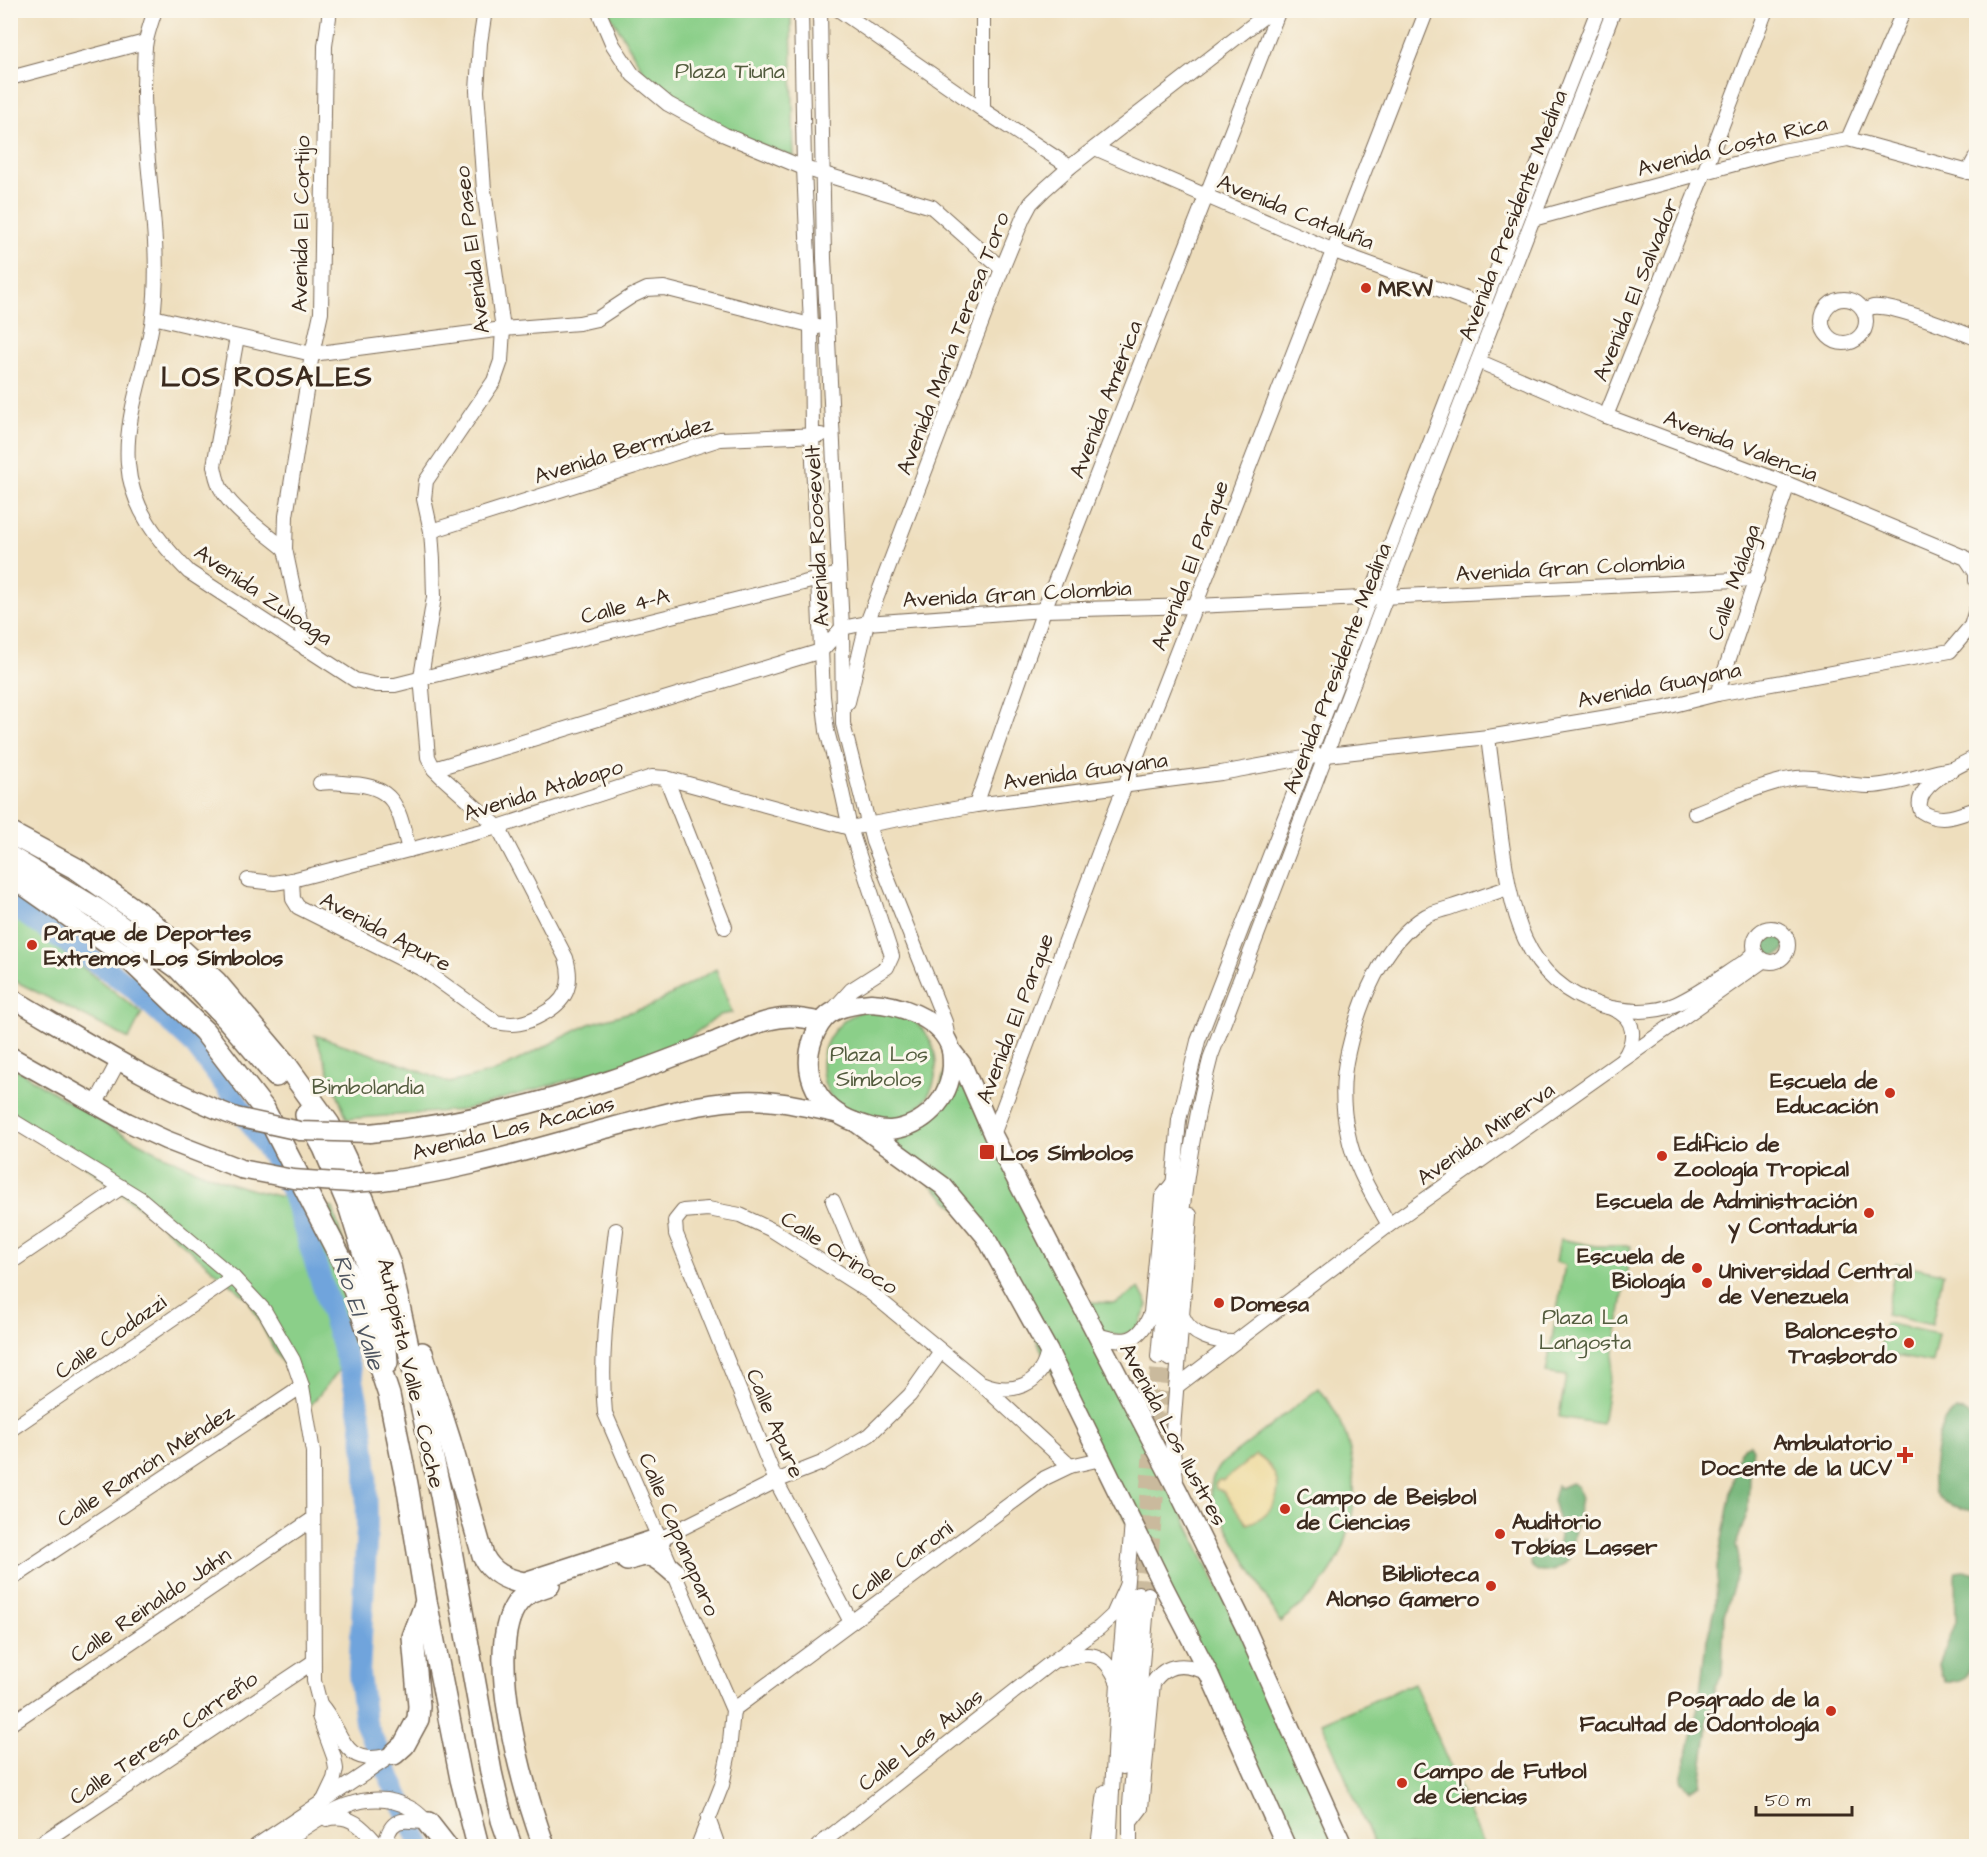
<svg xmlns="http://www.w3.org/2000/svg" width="1987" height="1857" viewBox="0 0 1987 1857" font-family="'Architects Daughter',sans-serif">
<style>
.green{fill:#8bcf89;stroke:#637c54;stroke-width:1.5}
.forest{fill:#70b275;stroke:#566e4a;stroke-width:1.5}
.sand{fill:#eeda9e;stroke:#94825e;stroke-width:1.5}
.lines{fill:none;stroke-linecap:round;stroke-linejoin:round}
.river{stroke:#70a4dc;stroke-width:22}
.minor-tunnel{stroke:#caba9d;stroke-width:14;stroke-dasharray:14 7;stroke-linecap:butt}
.minor-casing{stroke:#7a6956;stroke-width:16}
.major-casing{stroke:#7a6956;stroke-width:21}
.highway-casing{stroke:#7a6956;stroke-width:24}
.minor{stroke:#fff;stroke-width:14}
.major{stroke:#fff;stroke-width:18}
.highway{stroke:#fff;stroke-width:21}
.major-bridge-casing{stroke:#7a6956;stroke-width:21;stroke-linecap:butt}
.major-bridge{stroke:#fff;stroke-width:18}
.poi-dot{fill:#c8321e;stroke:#fbf7ec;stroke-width:2}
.labels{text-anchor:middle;stroke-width:6;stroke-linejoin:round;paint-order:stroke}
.park-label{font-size:22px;fill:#535c3e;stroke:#fbf7ec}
.street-label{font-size:22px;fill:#3b2a1e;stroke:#fbf7ec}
.poi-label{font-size:22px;font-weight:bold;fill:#3b2a1e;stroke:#fbf7ec;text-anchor:start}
.water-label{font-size:24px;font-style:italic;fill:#4e5560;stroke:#fbf7ec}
.district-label{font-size:28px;font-weight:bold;letter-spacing:1.5px;fill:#3b2a1e;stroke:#fbf7ec}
</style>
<rect width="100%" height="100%" fill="#fbf7ec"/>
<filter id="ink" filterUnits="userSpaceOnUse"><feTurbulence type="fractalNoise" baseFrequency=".0167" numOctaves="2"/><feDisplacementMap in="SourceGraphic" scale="12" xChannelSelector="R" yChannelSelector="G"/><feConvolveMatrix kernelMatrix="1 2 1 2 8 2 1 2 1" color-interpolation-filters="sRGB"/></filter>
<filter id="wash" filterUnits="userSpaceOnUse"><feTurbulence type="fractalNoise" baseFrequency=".008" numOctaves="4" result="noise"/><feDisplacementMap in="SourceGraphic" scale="24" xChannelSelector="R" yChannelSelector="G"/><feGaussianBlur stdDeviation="1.35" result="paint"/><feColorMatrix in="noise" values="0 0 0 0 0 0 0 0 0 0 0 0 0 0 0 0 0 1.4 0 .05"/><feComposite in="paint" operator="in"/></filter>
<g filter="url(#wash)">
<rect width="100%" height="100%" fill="#eedebd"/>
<g class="green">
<path d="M783,10L791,17L794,157L699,122L648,79L608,11Z"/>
<path d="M10,912L142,1013L129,1039L11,979Z"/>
<path d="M716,969L732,1013L720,1015L676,1047L640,1060L463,1110L347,1119L315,1035L407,1066L449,1083L497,1071L589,1024L651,1006Z"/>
<circle cx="879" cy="1066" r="57"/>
<path d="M950,1053L1105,1354L1343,1846H1287L985,1236L872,1128L890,1129L936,1101Z"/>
<path d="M10,1065C82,1111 154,1157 236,1185C267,1195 301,1200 333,1208L369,1333L311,1405L276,1353L248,1299L139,1207L35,1127L11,1113Z"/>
<path d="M1560,1239L1596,1246H1631L1602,1424L1559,1417L1566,1376L1546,1373L1565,1265L1556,1262Z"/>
<path d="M1896,1263L1943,1273L1932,1325L1886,1315Z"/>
<path d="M1139,1288L1148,1305L1137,1330L1118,1336L1098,1330L1088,1302L1116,1303Z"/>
<path d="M1885,1323L1938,1334L1932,1363L1879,1353Z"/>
<path d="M1319,1388C1325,1397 1332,1405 1337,1415C1363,1466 1360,1535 1324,1581C1312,1597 1296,1609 1280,1622L1213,1502C1209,1488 1211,1477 1220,1465Z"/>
<path d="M1414,1683L1483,1844L1476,1846H1375L1322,1723Z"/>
</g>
<g class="forest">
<circle cx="1774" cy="945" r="11"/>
<path d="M1955,1411C1987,1412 1971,1445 1972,1465C1972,1470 1975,1474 1976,1479C1979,1488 1977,1502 1976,1512C1963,1508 1943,1506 1935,1493C1929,1480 1937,1432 1945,1420C1947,1416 1951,1414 1955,1411Z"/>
<path d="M1750,1444L1753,1449L1749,1475L1748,1511L1736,1545L1739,1558L1738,1570L1724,1616L1722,1675L1716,1686L1707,1721V1733L1700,1784L1689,1790L1681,1780L1698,1707L1706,1643L1716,1606L1717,1567L1736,1465L1740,1451L1744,1447Z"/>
<path d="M1571,1483L1577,1486L1581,1498L1570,1556C1564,1571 1539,1579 1530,1564L1532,1552L1541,1543L1552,1549L1558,1547L1561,1529L1553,1500L1557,1485L1560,1488Z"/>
<path d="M1964,1571L1976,1574V1649C1964,1665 1977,1685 1946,1682L1941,1674L1939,1665L1956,1622L1955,1576L1957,1572Z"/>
</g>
<path class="sand" d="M1256,1455C1289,1474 1283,1513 1247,1524L1223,1491L1216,1489L1215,1484L1219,1480H1224Z"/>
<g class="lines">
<path class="river" d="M10,904L131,986L193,1043L226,1086L278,1165L292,1191L352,1376L361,1419L366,1462L367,1527L359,1674L365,1722L421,1846"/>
</g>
</g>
<g filter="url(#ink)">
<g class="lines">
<g class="minor-tunnel">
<path d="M1138,1593L1158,1357"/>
<path d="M1148,1594L1169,1359"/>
</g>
<defs>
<g id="minor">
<path d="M155,10C152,20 148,31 146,41C143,55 145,72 144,86C143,163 163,239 153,317C147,366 124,414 128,464C131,508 159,542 189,572L355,680L376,685H395L839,574"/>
<path d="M598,10L613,45L633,75L668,104L725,135L804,168L932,207L1002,269"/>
<path d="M801,10L804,168L811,325L812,436L823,696L827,731L837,769L850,828L892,956L887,967L851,990L832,1011"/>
<path d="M820,10L824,258L842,628L843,724L873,842L945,1022L948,1040"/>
<path d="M839,10L983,110L1070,167"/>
<path d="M983,10V110"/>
<path d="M10,78L145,42"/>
<path d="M1848,139L1904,10"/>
<path d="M1095,148L1334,251L1485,306"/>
<path d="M1968,172L1976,157"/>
<path d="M1533,219L1782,151L1848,139L1976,174"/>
<circle cx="1844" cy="321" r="22"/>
<path d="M1865,311C1867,310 1871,307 1873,307C1892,304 1956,330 1976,338"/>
<path d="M153,317L312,354L503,329L579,323L597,319L632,296L647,289L664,288L818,327"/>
<path d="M237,337L214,466C216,475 217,484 223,492C234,511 267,534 285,549"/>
<path d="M1478,361L1606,416L1788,484L1966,558L1976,573V581"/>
<path d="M1606,416L1705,170L1766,10"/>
<path d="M431,531L720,439L821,435"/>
<path d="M306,649L285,549L286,516L312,354L321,313L325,46L330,10"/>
<path d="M821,651L842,628L867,623L1044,610L1196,606L1757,579"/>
<path d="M1717,694L1788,484"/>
<path d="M848,702L867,623L1002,269L1023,218L1031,203L1044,190L1070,167L1272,10"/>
<path d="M1488,737C1492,770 1497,803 1501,837C1511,907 1521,981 1600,1005C1623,1012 1654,1014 1676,1004C1699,994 1725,974 1746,961L1755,953"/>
<path d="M1976,757C1959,766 1911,786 1921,811C1940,824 1956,816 1976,809"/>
<path d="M434,769L821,651"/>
<path d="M666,778L725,927"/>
<path d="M320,783C330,781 342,783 352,784C398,786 399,813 409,850"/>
<path d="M976,805L1044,610L1279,10"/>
<path d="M1695,813C1725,802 1758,785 1790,779C1817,773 1844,787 1871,786C1899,785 1925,773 1952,769"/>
<path d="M248,880L274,883L292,880L498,827L652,777L666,778L850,828L976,805L1221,773L1309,757L1488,737L1662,708L1717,694L1950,651L1971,626L1976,610"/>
<path d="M292,880L293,899L298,907L424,970L496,1022C513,1026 525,1024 541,1015C566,1002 574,986 566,958L498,827L442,777L434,769L428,757L421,677L434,597L433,560L431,531L424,499L426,481L494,381L501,361L503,329L484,190L477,91L480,43L485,10"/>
<circle cx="1771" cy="945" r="17"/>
<path d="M1613,1009C1637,1018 1636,1041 1623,1059"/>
<path d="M95,1105L119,1060"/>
<path d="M10,1119L141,1199L233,1277L264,1310L293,1360L302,1386L313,1452L314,1681L320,1704L319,1716L334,1757L336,1769L334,1779L324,1800"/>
<path d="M993,1135L1103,842L1427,10"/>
<path d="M833,1201L871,1293"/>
<path d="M1389,1225C1373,1196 1354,1167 1348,1134C1342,1108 1342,1078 1348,1052C1358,1006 1383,941 1426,916C1433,912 1443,910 1452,907C1470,901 1489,894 1508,888"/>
<path d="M616,1230C609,1291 599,1352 605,1413L733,1710L729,1752L722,1785L698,1846"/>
<path d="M10,1263L122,1187"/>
<path d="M1183,1317C1191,1336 1214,1342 1233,1342"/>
<path d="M1095,1334C1123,1344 1139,1344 1151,1313L1162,1197L1173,1183"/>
<path d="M1158,1357L1179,1120L1198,1041L1598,10"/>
<path d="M1169,1359C1176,1257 1185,1155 1211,1056L1386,597L1614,10"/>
<path d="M981,1383C1012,1396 1042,1386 1048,1350"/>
<path d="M1176,1387L1389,1225L1763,961"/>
<path d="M10,1430L233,1277"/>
<path d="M1176,1479L1172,1442L1190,1215"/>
<path d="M660,1539L776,1481L822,1463L869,1435L910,1395L941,1351"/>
<path d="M10,1580L302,1386"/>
<path d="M851,1622L776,1481L676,1234L675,1221L683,1211L708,1209L740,1215L772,1230L871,1293L979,1382L1070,1466"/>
<path d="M1060,1660C1089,1651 1104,1651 1117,1681"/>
<path d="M320,1704C344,1730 340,1767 386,1756"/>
<path d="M733,1710L1045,1478L1070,1466L1101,1459"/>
<path d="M10,1724L313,1519"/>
<path d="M1123,1767L1138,1593"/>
<path d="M708,1818L718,1846"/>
<path d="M327,1819C351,1812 365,1830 379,1846"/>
<path d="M1131,1821L1141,1808L1153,1683C1166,1662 1188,1663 1209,1674"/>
<path d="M37,1846L313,1662"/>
<path d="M256,1846L394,1754"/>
<path d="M278,1846C315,1821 363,1782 410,1808C417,1811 423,1818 428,1823"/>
<path d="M385,1846C390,1816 402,1819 428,1823"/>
<path d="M818,1846L1048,1665L1099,1628L1113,1615L1126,1586"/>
<path d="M1098,1846L1105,1792"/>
<path d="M1109,1846L1118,1682L1132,1523"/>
<path d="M1130,1846V1804L1148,1594"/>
</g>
<g id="major">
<path d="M10,997C84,1040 156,1087 236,1117"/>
<path d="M871,1003C897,1004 937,1017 949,1044C952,1050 952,1059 952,1066C950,1100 924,1126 891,1130C878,1131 867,1126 855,1122C819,1109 800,1076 813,1039C816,1030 823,1018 831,1013C842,1006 858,1004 871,1003Z"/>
<path d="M951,1050L962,1064L993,1135L1179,1493L1246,1629L1343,1846"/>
<path d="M10,1056L127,1122L166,1140L241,1169"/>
<path d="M855,1122L943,1186L985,1236L1048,1350L1165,1589L1209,1674L1286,1846"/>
<path d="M370,1133C452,1125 532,1106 610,1080C645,1069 679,1055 713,1042C735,1033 758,1021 782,1018C795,1016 809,1019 822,1022"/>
<path d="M381,1181C461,1172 538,1147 616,1126C655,1116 694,1104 736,1101C769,1098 802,1106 835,1113"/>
</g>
<g id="highway">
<path d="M10,833L77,869L149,920L216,982L287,1066L329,1124L355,1179L390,1265L441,1495L491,1772L502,1820L511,1846"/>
<path d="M10,857L98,910L178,968L227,1019L276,1076"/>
<path d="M10,879L23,884L126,956L204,1031L264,1109L348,1272L389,1395L407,1484L426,1601L461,1779L478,1846"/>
<path d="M306,1115L324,1148L350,1209L384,1319L387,1363"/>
<path d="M422,1353L450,1441L483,1556C492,1573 506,1580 525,1583L660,1539"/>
<path d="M627,1560C652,1551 654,1555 674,1572"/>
<path d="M394,1754L404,1745L418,1719L419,1706L413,1637L426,1602"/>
<path d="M428,1823L446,1846"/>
<path d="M544,1846C526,1796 477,1637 523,1597C530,1591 540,1588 549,1585"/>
</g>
</defs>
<use href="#minor" class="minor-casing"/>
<use href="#major" class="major-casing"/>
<use href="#highway" class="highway-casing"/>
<use href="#minor" class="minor"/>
<use href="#major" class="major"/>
<use href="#highway" class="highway"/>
<defs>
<g id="major-bridge">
<path d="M236,1117L300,1131L370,1133"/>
<path d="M241,1169L293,1179L351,1183L381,1181"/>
</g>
</defs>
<use href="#major-bridge" class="major-bridge-casing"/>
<use href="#major-bridge" class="major-bridge"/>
</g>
</g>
<g class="poi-dot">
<circle cx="1366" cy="288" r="6"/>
<circle cx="32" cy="945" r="6"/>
<circle cx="1890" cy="1093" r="6"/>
<rect x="979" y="1144" width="16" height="16" rx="3"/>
<circle cx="1662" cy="1156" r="6"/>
<circle cx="1869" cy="1213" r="6"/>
<circle cx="1697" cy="1268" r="6"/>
<circle cx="1707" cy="1283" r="6"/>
<circle cx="1219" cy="1303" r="6"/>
<circle cx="1909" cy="1343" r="6"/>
<path d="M1902 1446h6v6h6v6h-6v6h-6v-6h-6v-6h6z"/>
<circle cx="1285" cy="1509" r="6"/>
<circle cx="1500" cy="1534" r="6"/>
<circle cx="1491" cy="1586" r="6"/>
<circle cx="1831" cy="1711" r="6"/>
<circle cx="1402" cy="1783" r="6"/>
</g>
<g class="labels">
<g class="park-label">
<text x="730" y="78">Plaza Tiuna</text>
<text x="879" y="1061">Plaza Los<tspan x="879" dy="25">Símbolos</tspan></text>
<text x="368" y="1094">Bimbolandia</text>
<text x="1585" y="1324">Plaza La<tspan x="1585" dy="25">Langosta</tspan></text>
</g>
<g class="street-label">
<text transform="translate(1732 145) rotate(-14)" y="8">Avenida Costa Rica</text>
<text transform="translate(1296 211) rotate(22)" y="8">Avenida Cataluña</text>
<text transform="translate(1512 215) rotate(-69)" y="8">Avenida Presidente Medina</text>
<text transform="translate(300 224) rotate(-89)" y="8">Avenida El Cortijo</text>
<text transform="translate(471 250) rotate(-97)" y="8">Avenida El Paseo</text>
<text transform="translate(1635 289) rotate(-68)" y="8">Avenida El Salvador</text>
<text transform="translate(952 343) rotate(-69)" y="8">Avenida María Teresa Toro</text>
<text transform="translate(1105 399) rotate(-69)" y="8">Avenida América</text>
<text transform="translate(1741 445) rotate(21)" y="8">Avenida Valencia</text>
<text transform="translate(623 449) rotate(-17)" y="8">Avenida Bermúdez</text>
<text transform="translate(816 536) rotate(-93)" y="8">Avenida Roosevelt</text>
<text transform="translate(1189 565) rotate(-69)" y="8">Avenida El Parque</text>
<text transform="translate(1570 567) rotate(-3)" y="8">Avenida Gran Colombia</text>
<text transform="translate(1733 582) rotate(-71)" y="8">Calle Málaga</text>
<text transform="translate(1017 593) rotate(-3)" y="8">Avenida Gran Colombia</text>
<text transform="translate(264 594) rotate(34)" y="8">Avenida Zuloaga</text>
<text transform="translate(625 605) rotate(-14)" y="8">Calle 4-A</text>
<text transform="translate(1336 668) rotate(-69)" y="8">Avenida Presidente Medina</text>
<text transform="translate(1659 684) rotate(-11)" y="8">Avenida Guayana</text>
<text transform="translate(1085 770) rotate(-8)" y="8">Avenida Guayana</text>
<text transform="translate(543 789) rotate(-17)" y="8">Avenida Atabapo</text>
<text transform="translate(386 931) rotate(28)" y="8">Avenida Apure</text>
<text transform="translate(1014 1018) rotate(-69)" y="8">Avenida El Parque</text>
<text transform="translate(513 1127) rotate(-14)" y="8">Avenida Las Acacias</text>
<text transform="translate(1485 1133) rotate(-35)" y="8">Avenida Minerva</text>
<text transform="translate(840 1252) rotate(33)" y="8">Calle Orinoco</text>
<text transform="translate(110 1336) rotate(-35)" y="8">Calle Codazzi</text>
<text transform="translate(412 1373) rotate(77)" y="8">Autopista Valle - Coche</text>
<text transform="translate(776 1423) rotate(67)" y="8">Calle Apure</text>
<text transform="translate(1174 1434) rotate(62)" y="8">Avenida Los Ilustres</text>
<text transform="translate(145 1465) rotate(-33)" y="8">Calle Ramón Méndez</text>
<text transform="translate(680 1534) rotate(67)" y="8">Calle Capanaparo</text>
<text transform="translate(901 1560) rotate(-36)" y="8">Calle Caroní</text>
<text transform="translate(150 1604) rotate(-34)" y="8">Calle Reinaldo Jahn</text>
<text transform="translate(163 1737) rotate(-34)" y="8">Calle Teresa Carreño</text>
<text transform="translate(920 1739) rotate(-38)" y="8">Calle Las Aulas</text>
</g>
<g class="poi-label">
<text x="1378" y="296">MRW</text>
<text x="44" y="940">Parque de Deportes<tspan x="44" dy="25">Extremos Los Símbolos</tspan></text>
<text x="1878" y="1088" text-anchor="end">Escuela de<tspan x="1878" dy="25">Educación</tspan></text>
<text x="1674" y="1151">Edificio de<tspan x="1674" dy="25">Zoología Tropical</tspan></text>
<text x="1000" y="1160">Los Símbolos</text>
<text x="1857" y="1208" text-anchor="end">Escuela de Administración<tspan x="1857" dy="25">y Contaduría</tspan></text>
<text x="1685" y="1263" text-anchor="end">Escuela de<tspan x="1685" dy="25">Biología</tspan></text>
<text x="1719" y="1278">Universidad Central<tspan x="1719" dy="25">de Venezuela</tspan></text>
<text x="1231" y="1311">Domesa</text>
<text x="1897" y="1338" text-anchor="end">Baloncesto<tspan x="1897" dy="25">Trasbordo</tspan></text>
<text x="1892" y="1450" text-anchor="end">Ambulatorio<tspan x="1892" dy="25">Docente de la UCV</tspan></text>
<text x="1297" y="1504">Campo de Beisbol<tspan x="1297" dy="25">de Ciencias</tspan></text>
<text x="1512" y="1529">Auditorio<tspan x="1512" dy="25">Tobías Lasser</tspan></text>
<text x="1479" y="1581" text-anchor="end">Biblioteca<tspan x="1479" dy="25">Alonso Gamero</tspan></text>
<text x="1819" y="1706" text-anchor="end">Posgrado de la<tspan x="1819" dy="25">Facultad de Odontología</tspan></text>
<text x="1414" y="1778">Campo de Futbol<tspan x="1414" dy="25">de Ciencias</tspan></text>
</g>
<g class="water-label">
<text transform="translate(359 1312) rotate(72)" y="8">Río El Valle</text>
</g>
<g class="district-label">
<text x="267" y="386">LOS ROSALES</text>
</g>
</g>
<rect width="1987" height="1857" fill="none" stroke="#fbf7ec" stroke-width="36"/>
<path d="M1756 1806v9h96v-9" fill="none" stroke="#3b2a1e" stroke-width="3"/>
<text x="1765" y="1806" font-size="18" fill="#3b2a1e" stroke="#fbf7ec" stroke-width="4.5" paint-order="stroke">50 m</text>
</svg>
